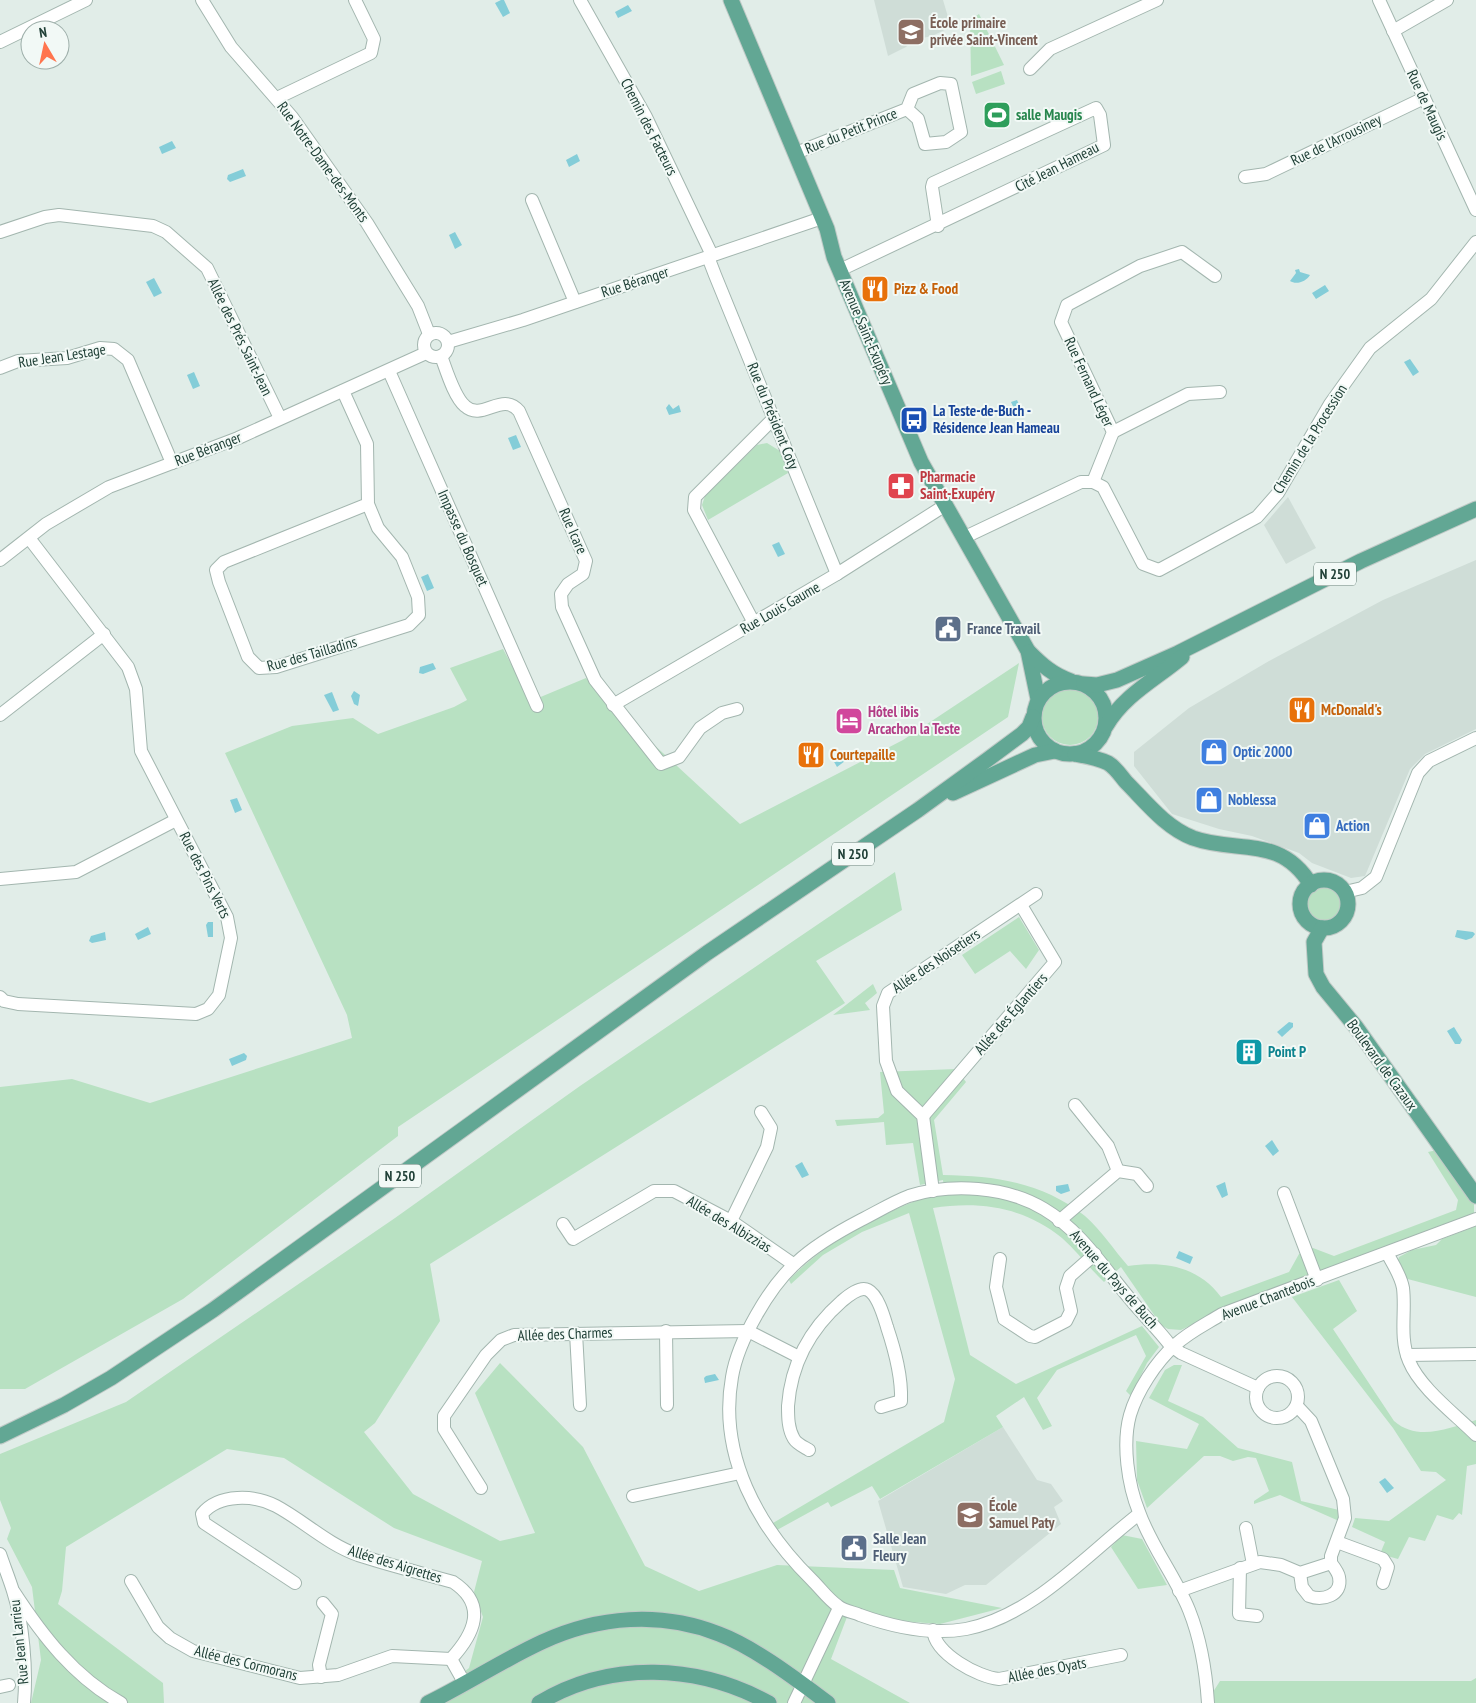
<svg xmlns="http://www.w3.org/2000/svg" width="1476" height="1703" viewBox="0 0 1476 1703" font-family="'PT Sans Narrow',sans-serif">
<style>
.built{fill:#cfddd7}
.green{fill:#b8e1c2}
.water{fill:#84cdd8}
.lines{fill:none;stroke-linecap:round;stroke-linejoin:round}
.minor-casing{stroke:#a3b6af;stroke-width:14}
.major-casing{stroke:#c1cac7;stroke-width:17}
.minor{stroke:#fff;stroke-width:12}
.major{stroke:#62a794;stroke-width:15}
.labels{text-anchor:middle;stroke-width:4;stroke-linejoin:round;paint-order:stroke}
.shield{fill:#f2f9f6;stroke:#5f7870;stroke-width:1}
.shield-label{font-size:14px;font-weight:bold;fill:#204037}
.education-label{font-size:15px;font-weight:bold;fill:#785e54;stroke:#f2f9f6;text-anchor:start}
.street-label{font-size:15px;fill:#204037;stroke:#f2f9f6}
.leisure-label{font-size:15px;font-weight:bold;fill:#27864d;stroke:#f2f9f6;text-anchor:start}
.food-label{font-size:15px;font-weight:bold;fill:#c56008;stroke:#f2f9f6;text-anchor:start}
.transit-label{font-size:15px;font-weight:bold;fill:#164399;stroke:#f2f9f6;text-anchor:start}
.health-label{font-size:15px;font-weight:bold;fill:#be3a42;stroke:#f2f9f6;text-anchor:start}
.service-label{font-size:15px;font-weight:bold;fill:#4e5e75;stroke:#f2f9f6;text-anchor:start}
.hotel-label{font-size:15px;font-weight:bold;fill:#b23c85;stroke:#f2f9f6;text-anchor:start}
.shop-label{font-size:15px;font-weight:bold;fill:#366cbe;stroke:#f2f9f6;text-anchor:start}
.culture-label{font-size:15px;font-weight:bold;fill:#0d838f;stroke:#f2f9f6;text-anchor:start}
</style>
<rect width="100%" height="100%" fill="#e1ede8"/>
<g class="built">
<path d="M874,0H943L951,27L932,36L913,40L906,47L888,56Z"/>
<path d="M1288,497L1316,548L1286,564L1264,525Z"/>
<path d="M1476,560V729L1425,754L1410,769L1365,876L1351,878L1312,863L1299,853L1252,836L1219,829L1172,814L1134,766V752L1189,708L1269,661L1383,600Z"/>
<path d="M1003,1427L1037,1480L1051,1484L1063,1501L1054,1507L1061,1524L986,1585H965L946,1594L903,1587L878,1501Z"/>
</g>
<g class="green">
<path d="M979,14L1004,65L971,76L970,20Z"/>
<path d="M1001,71L1005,84L976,94L972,82Z"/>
<path d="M767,443L780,451L788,473L708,520L702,505L705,496L757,445Z"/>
<path d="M503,649L531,701L586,678L600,695L740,824L903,740L1019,663L1008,717L398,1127V1136L183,1299L25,1389H0V1087L72,1079L150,1103L352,1038L347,1015L225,753L292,726L353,718L378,734L454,707L467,700L450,668Z"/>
<circle cx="1070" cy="717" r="28"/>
<path d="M895,872L902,910L816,961L845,1003L430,1264L440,1321L375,1423L364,1432L413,1494L500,1541L535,1533L475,1393L500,1363L583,1447L645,1566L699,1591L777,1565L894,1570L900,1588L1002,1608L940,1624L847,1617L831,1659L910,1703H425L469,1668L483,1617L474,1592L482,1561L394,1528L284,1458L227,1449L66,1547L62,1591L58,1604L163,1683L164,1703H31L41,1660L32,1587L7,1539L11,1528L0,1500V1454L126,1402L395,1218L580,1086Z"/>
<circle cx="1325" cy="903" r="18"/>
<path d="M1019,917L1039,950L1026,969L1010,951L975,974L962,955Z"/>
<path d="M873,984L877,993L865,1003L870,1010L833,1015Z"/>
<path d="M956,1069L966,1082L934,1120L943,1175C996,1176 1042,1182 1085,1216C1101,1230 1114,1250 1128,1266C1164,1261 1198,1266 1221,1297L1289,1272L1299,1254L1313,1248L1334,1256L1456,1210L1458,1200L1428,1152L1437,1150L1474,1204V1213L1226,1308L1181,1330L1168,1329L1161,1325L1121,1267L1104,1282C1089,1268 1077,1251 1062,1238C1024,1207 980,1201 933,1208L970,1355L1016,1384L1142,1326L1159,1347L1147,1363L1131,1396L1126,1391L1146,1356L1136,1335L1057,1370L1037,1398L1052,1426L1043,1430L1024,1397L996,1416L1003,1427L880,1499L872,1486L831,1507L828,1502L777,1530L773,1523L944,1422L955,1379L909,1213L862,1232L823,1255L791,1284L789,1280C830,1237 889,1210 944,1190L943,1180L920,1185L913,1143L886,1145L884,1122L837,1126L835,1120L878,1118L884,1113L880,1072Z"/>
<path d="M1476,1226V1297L1400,1277L1395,1268L1399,1257L1412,1250L1436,1245L1442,1239Z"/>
<path d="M1339,1280L1357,1311L1333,1329L1394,1421C1418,1442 1449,1428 1476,1420V1464L1467,1466L1462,1515L1459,1513L1453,1520L1437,1515L1425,1541L1409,1537L1398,1559L1380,1554L1385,1542L1352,1527L1355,1518L1389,1521L1446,1480L1436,1472L1421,1471L1393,1428L1292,1297Z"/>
<path d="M1174,1365H1182L1168,1401L1203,1417L1238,1448L1292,1462L1301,1501L1339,1510V1521L1280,1495L1254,1504V1501L1269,1491L1256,1458L1248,1457L1233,1461L1220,1456H1204L1147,1508L1137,1480L1136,1441L1187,1449L1199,1424L1149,1398L1165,1370Z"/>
<path d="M1122,1535L1142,1539L1167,1585L1138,1589L1111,1547Z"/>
<path d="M1476,1678V1703H1206L1220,1681H1471Z"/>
</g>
<g class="water">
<path d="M501,0H504L510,13L503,17L495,3Z"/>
<path d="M628,5L632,11L618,18L615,12Z"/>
<path d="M172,141L176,148L162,154L159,147Z"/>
<path d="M577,154L580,161L569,167L566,160Z"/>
<path d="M243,169L246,176L230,182L227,179L228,175Z"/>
<path d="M455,232L462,245L455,249L449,235Z"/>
<path d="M1299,269L1300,272L1310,275C1306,282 1296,285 1290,281L1296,273L1295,270Z"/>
<path d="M154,278L162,293L154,297L146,282Z"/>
<path d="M1325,285L1329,291L1316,299L1312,293Z"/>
<path d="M1410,359L1419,372L1413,376L1404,362Z"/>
<path d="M194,372L200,386L193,389L187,375Z"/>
<path d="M1017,400L1023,414L1018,417L1011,402Z"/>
<path d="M669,404L673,409L679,405L681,412L669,415L666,408Z"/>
<path d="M516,435L521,447L513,450L508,438Z"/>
<path d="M779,542L785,554L778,557L772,545Z"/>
<path d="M428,574L434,588L427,591L421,577Z"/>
<path d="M433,663L436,669L423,674L419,673L420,667Z"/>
<path d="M354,691L360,695L358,706L354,704L351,696Z"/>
<path d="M332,692L339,710L333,712L324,695Z"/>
<path d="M845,752L849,758L837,767L833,760Z"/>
<path d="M237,798L242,810L235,813L230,800Z"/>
<path d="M208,922H213V937H208L206,925Z"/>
<path d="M148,927L151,934L138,940L135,934Z"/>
<path d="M1457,930L1473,932L1475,934L1472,938L1466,940L1455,937Z"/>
<path d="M105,932L106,940L92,943L89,941L91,936Z"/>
<path d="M1289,1022L1293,1023V1027L1282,1037L1277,1032Z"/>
<path d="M1454,1027L1462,1040L1460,1044H1455L1447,1031Z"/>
<path d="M244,1053L247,1056L246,1060L232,1066L229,1059Z"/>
<path d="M1272,1140L1279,1151L1273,1156L1265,1146Z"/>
<path d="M802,1162L809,1175L802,1178L795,1166Z"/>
<path d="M1225,1182L1228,1195L1222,1198L1216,1186Z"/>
<path d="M1068,1184L1070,1191L1061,1194L1056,1191V1186Z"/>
<path d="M1179,1251L1193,1257L1190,1264L1176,1258Z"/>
<path d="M715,1374L719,1380L705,1383L704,1378L706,1376Z"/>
<path d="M1385,1478L1394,1488L1387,1493L1379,1482Z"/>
</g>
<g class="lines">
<defs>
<g id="minor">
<path d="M202,0L231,47L292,117L367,223L418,306L429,334"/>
<path d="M580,0L646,117L710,251V262L715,275L837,574"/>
<path d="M1379,0L1476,210"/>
<path d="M1393,31L1447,0"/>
<path d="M0,42L86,0"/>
<path d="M1030,69L1050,49L1157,0"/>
<path d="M277,98L371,53L374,39L355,0"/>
<path d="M796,153L907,109L913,94L940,83L951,84L961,132L946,142L925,144L918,119L907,109"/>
<path d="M1245,177L1266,174L1424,98"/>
<path d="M532,200L575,302"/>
<path d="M0,232L45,217L59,215L153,226L166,232L207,268L280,418"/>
<path d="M840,270L1104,145L1100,115L1096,108L933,183L932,187L938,226"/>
<circle cx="436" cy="345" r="12"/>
<path d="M448,342L523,320L822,218"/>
<path d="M441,356C446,369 454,397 465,406C482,422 502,391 519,411L586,561L583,574L568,584L561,594L562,607L595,680L661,764L679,757L700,728L722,713L737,709"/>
<path d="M0,368L18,361L67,358L100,348L114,349L128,360L172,463"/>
<path d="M389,371L537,706"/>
<path d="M343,391L367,444L368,504L378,528L402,557L418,597L419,615L409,625L276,667L259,668L248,657L219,582L216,570L224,562L368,504"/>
<path d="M1113,432L1188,394L1220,392"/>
<path d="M1093,482L1103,487L1143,564L1159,570L1257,517L1278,493L1330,404L1370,348L1431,299L1476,242"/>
<path d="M963,538L1081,482H1093L1113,432L1061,322L1067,305L1140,266L1182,252L1215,276"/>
<path d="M0,560L46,524L109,487L238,438L426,353"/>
<path d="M754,623L694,510L695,497L773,419"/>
<path d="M613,705L837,574L944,506"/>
<path d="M0,715L104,634"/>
<path d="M0,879L76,872L176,820"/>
<path d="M1345,892L1362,888L1376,877L1418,773L1429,761L1476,738"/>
<path d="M0,997L4,1001L18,1004L196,1014L208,1009L219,995L231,938L227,917L141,751L136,689L128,667L29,538"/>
<path d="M1075,1105L1108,1146L1118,1171"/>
<path d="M923,1116L1055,962L1021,905"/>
<path d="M933,1191L923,1116L897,1091L886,1061L883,1006L888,993L1036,894"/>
<path d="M1284,1193L1317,1280"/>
<path d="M731,1221L767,1147L771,1128L761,1112"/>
<path d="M1059,1221L1118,1171L1137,1174L1147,1186"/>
<path d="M563,1224L573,1239L654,1191H674L731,1221L793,1264"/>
<path d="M1387,1253C1393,1264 1401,1276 1403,1288C1406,1312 1399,1337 1409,1361C1420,1388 1455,1414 1476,1435"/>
<path d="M1000,1259L996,1287L1004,1319L1030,1336L1035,1337L1066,1321L1071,1311L1066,1288L1070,1276L1095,1254"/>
<path d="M666,1331L667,1405"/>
<path d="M576,1333L580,1405"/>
<path d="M1407,1355L1476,1354"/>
<circle cx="1277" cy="1397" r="21"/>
<path d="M809,1450C804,1447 797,1444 794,1439C788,1429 788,1417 788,1406C791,1364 810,1329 842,1301C848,1296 860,1286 868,1290C878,1295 884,1317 887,1327C895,1351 902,1376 901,1401L881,1407"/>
<path d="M481,1488L444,1429V1416L486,1355L501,1340L514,1335L748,1331L799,1357"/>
<path d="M633,1496L740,1473"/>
<path d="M1139,1514C1087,1554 1033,1616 966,1629C931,1635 893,1627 860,1615C853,1612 844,1611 838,1606C828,1599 821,1589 812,1580C758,1527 718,1455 732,1377C738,1341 769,1287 796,1263C815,1245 838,1232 861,1220C877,1212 893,1202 909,1196C951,1183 1006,1186 1044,1209C1081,1231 1103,1267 1130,1299C1143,1315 1158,1329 1170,1345L1181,1353L1258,1388"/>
<path d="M1246,1528L1253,1564"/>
<path d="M1337,1542L1383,1559L1388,1567L1383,1583"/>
<path d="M0,1554C4,1566 9,1578 13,1591C23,1622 27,1670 24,1703"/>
<path d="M1240,1568L1239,1614L1257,1616"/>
<path d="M1300,1573L1302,1587L1309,1596C1322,1601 1343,1596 1339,1577C1338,1572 1334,1567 1331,1563"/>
<path d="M131,1581L158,1627L170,1638L193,1651L300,1678L338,1675L392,1656L451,1659"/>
<path d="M295,1583L204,1523L202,1514C219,1493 255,1495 276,1506C304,1521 327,1544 358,1555C389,1565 421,1573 453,1582C488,1605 474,1634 451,1659L465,1684"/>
<path d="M1179,1591L1260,1562L1281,1565L1300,1573L1331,1563V1556L1345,1518L1343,1499L1311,1421L1297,1406"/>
<path d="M14,1592C42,1635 74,1677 121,1703"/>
<path d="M933,1630C935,1654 978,1677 999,1679L1121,1655"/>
<path d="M321,1677L319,1665L332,1614L323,1603"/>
<path d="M0,1687L9,1685"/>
<path d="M794,1703L839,1608"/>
<path d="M1208,1703C1206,1672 1201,1640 1189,1610C1175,1576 1151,1546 1139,1512C1128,1485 1122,1444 1130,1415C1137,1391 1156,1362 1175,1345C1189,1332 1206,1324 1222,1314L1476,1219"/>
</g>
<g id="major">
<path d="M731,0L827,229L834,257L921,462L1028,651L1038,699"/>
<path d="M1029,652C1042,665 1053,675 1071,681"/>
<circle cx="1070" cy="718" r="36"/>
<path d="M1084,684L1097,685L1117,680L1178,653L1361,561L1476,509"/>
<path d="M1106,726C1124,695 1156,679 1182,657"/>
<path d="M1075,754C1086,756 1098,758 1108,763C1115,767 1121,776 1126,782C1146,802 1165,827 1193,838C1237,854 1280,834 1311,885"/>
<path d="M953,793L1035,755L1055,751"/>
<circle cx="1324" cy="904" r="24"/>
<path d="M1322,928L1314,942L1316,974L1323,987L1356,1027L1476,1196"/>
<path d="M0,1436L64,1405L111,1378L213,1310L707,953L918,810L987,760L1022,734L1029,727L1033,717"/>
<path d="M428,1703C467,1684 503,1660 542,1642C598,1616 661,1611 719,1634C754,1647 797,1680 828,1703"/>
<path d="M539,1703C610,1660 698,1664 769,1703"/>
</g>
</defs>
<use href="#minor" class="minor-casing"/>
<use href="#major" class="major-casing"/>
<use href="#minor" class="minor"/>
<use href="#major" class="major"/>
</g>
<defs>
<symbol id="school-square" viewBox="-11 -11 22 22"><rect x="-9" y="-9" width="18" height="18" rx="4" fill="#8d6e63" stroke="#f2f9f6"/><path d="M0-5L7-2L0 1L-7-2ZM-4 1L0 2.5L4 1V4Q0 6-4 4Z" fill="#fff"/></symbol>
<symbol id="stadium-square" viewBox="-11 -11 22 22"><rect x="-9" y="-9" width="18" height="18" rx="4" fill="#2e9e5b" stroke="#f2f9f6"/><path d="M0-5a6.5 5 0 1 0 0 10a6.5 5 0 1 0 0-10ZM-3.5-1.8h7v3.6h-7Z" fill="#fff"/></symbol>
<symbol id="restaurant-square" viewBox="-11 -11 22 22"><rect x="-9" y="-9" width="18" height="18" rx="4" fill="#e8710a" stroke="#f2f9f6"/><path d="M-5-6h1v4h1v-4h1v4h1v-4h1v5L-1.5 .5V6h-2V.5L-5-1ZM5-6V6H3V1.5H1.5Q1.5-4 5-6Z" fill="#fff"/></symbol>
<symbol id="bus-square" viewBox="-11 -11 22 22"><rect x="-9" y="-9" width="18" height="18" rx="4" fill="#1a4fb4" stroke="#f2f9f6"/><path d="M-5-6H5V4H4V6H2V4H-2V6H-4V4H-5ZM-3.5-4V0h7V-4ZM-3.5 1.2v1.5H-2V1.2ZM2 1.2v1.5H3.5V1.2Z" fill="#fff"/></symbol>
<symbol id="pharmacy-square" viewBox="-11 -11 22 22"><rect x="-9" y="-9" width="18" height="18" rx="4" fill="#e0444e" stroke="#f2f9f6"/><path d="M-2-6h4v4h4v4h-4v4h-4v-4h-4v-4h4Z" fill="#fff"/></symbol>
<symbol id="civic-square" viewBox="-11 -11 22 22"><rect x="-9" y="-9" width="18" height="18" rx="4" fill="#5c6f8a" stroke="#f2f9f6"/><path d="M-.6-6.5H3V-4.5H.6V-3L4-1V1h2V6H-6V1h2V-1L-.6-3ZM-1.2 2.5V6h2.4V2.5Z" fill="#fff"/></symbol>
<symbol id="hotel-square" viewBox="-11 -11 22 22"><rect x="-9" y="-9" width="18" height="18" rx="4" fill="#d1479c" stroke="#f2f9f6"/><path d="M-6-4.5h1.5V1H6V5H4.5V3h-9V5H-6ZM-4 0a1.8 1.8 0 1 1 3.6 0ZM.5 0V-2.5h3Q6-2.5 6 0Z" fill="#fff"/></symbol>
<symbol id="shop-square" viewBox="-11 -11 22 22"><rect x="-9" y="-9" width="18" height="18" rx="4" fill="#3f7fe0" stroke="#f2f9f6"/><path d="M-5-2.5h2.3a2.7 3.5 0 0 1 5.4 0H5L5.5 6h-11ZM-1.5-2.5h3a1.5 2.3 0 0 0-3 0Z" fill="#fff"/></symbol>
<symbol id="building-square" viewBox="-11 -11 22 22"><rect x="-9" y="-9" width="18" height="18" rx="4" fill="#0f9aa8" stroke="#f2f9f6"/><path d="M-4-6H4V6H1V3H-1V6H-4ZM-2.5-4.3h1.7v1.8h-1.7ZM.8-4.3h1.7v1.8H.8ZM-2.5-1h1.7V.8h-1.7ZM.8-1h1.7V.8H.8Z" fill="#fff"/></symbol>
</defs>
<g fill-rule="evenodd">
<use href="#school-square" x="895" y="16" width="32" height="32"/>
<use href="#stadium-square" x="981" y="99" width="32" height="32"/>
<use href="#restaurant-square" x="859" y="273" width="32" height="32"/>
<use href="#bus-square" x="898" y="404" width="32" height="32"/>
<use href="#pharmacy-square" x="885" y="470" width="32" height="32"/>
<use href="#civic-square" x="932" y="613" width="32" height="32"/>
<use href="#restaurant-square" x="1286" y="694" width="32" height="32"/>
<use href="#hotel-square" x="833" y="705" width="32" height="32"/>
<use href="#shop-square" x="1198" y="736" width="32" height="32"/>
<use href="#restaurant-square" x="795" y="739" width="32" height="32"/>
<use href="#shop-square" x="1193" y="784" width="32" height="32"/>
<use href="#shop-square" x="1301" y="810" width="32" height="32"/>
<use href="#building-square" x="1233" y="1036" width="32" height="32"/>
<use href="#school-square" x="954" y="1499" width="32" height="32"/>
<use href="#civic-square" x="838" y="1532" width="32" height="32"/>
</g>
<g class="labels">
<g class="shield">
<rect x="1314" y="562.5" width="42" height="23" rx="4"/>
<rect x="832" y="842.5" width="42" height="23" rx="4"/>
<rect x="379" y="1164.5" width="42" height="23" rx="4"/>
</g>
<g class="shield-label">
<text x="1335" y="579">N 250</text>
<text x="853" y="859">N 250</text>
<text x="400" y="1181">N 250</text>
</g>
<g class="education-label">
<text x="930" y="28">École primaire<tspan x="930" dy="17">privée Saint-Vincent</tspan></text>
<text x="989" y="1511">École<tspan x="989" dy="17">Samuel Paty</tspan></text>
</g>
<g class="street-label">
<text transform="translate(1427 105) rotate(65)" y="5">Rue de Maugis</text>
<text transform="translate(649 127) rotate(63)" y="5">Chemin des Facteurs</text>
<text transform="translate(851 131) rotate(-22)" y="5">Rue du Petit Prince</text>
<text transform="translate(1336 140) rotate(-26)" y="5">Rue de l'Arrousiney</text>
<text transform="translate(323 162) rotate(54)" y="5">Rue Notre-Dame-des-Monts</text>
<text transform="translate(1057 167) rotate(-27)" y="5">Cité Jean Hameau</text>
<text transform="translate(635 282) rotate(-18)" y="5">Rue Béranger</text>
<text transform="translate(866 332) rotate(67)" y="5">Avenue Saint-Exupéry</text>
<text transform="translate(240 337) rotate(64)" y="5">Allée des Prés Saint-Jean</text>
<text transform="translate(62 356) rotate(-9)" y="5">Rue Jean Lestage</text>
<text transform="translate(1089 382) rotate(65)" y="5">Rue Fernand Léger</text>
<text transform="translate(773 416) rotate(68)" y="5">Rue du Président Coty</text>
<text transform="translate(1310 439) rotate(-58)" y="5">Chemin de la Procession</text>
<text transform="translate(208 449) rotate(-21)" y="5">Rue Béranger</text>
<text transform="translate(573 531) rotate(66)" y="5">Rue Icare</text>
<text transform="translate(463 538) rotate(66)" y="5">Impasse du Bosquet</text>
<text transform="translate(780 608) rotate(-30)" y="5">Rue Louis Gaume</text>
<text transform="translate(312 654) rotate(-16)" y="5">Rue des Tailladins</text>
<text transform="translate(205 875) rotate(63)" y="5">Rue des Pins Verts</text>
<text transform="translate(936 961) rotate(-34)" y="5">Allée des Noisetiers</text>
<text transform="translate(1011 1014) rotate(-49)" y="5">Allée des Églantiers</text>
<text transform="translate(1382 1065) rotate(54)" y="5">Boulevard de Cazaux</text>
<text transform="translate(729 1224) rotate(31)" y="5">Allée des Albizzias</text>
<text transform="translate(1114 1279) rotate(49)" y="5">Avenue du Pays de Buch</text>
<text transform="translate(1268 1298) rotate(-21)" y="5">Avenue Chantebois</text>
<text transform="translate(565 1334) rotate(-2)" y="5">Allée des Charmes</text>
<text transform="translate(395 1564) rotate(17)" y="5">Allée des Aigrettes</text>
<text transform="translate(19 1642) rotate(-96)" y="5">Rue Jean Larrieu</text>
<text transform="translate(246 1663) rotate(14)" y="5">Allée des Cormorans</text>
<text transform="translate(1047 1670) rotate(-11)" y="5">Allée des Oyats</text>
</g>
<g class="leisure-label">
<text x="1016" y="120">salle Maugis</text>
</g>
<g class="food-label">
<text x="894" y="294">Pizz &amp; Food</text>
<text x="1321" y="715">McDonald's</text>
<text x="830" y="760">Courtepaille</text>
</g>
<g class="transit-label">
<text x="933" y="416">La Teste-de-Buch -<tspan x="933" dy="17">Résidence Jean Hameau</tspan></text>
</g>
<g class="health-label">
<text x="920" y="482">Pharmacie<tspan x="920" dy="17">Saint-Exupéry</tspan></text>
</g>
<g class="service-label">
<text x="967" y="634">France Travail</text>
<text x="873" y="1544">Salle Jean<tspan x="873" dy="17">Fleury</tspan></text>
</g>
<g class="hotel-label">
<text x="868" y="717">Hôtel ibis<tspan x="868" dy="17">Arcachon la Teste</tspan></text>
</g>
<g class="shop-label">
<text x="1233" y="757">Optic 2000</text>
<text x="1228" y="805">Noblessa</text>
<text x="1336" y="831">Action</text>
</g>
<g class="culture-label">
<text x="1268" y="1057">Point P</text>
</g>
</g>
<g transform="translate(45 45) rotate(351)"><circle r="24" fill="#f2f9f6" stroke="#9eafaa"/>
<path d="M0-4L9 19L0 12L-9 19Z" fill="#ff754e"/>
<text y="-8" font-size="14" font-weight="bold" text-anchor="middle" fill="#204037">N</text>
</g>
</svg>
